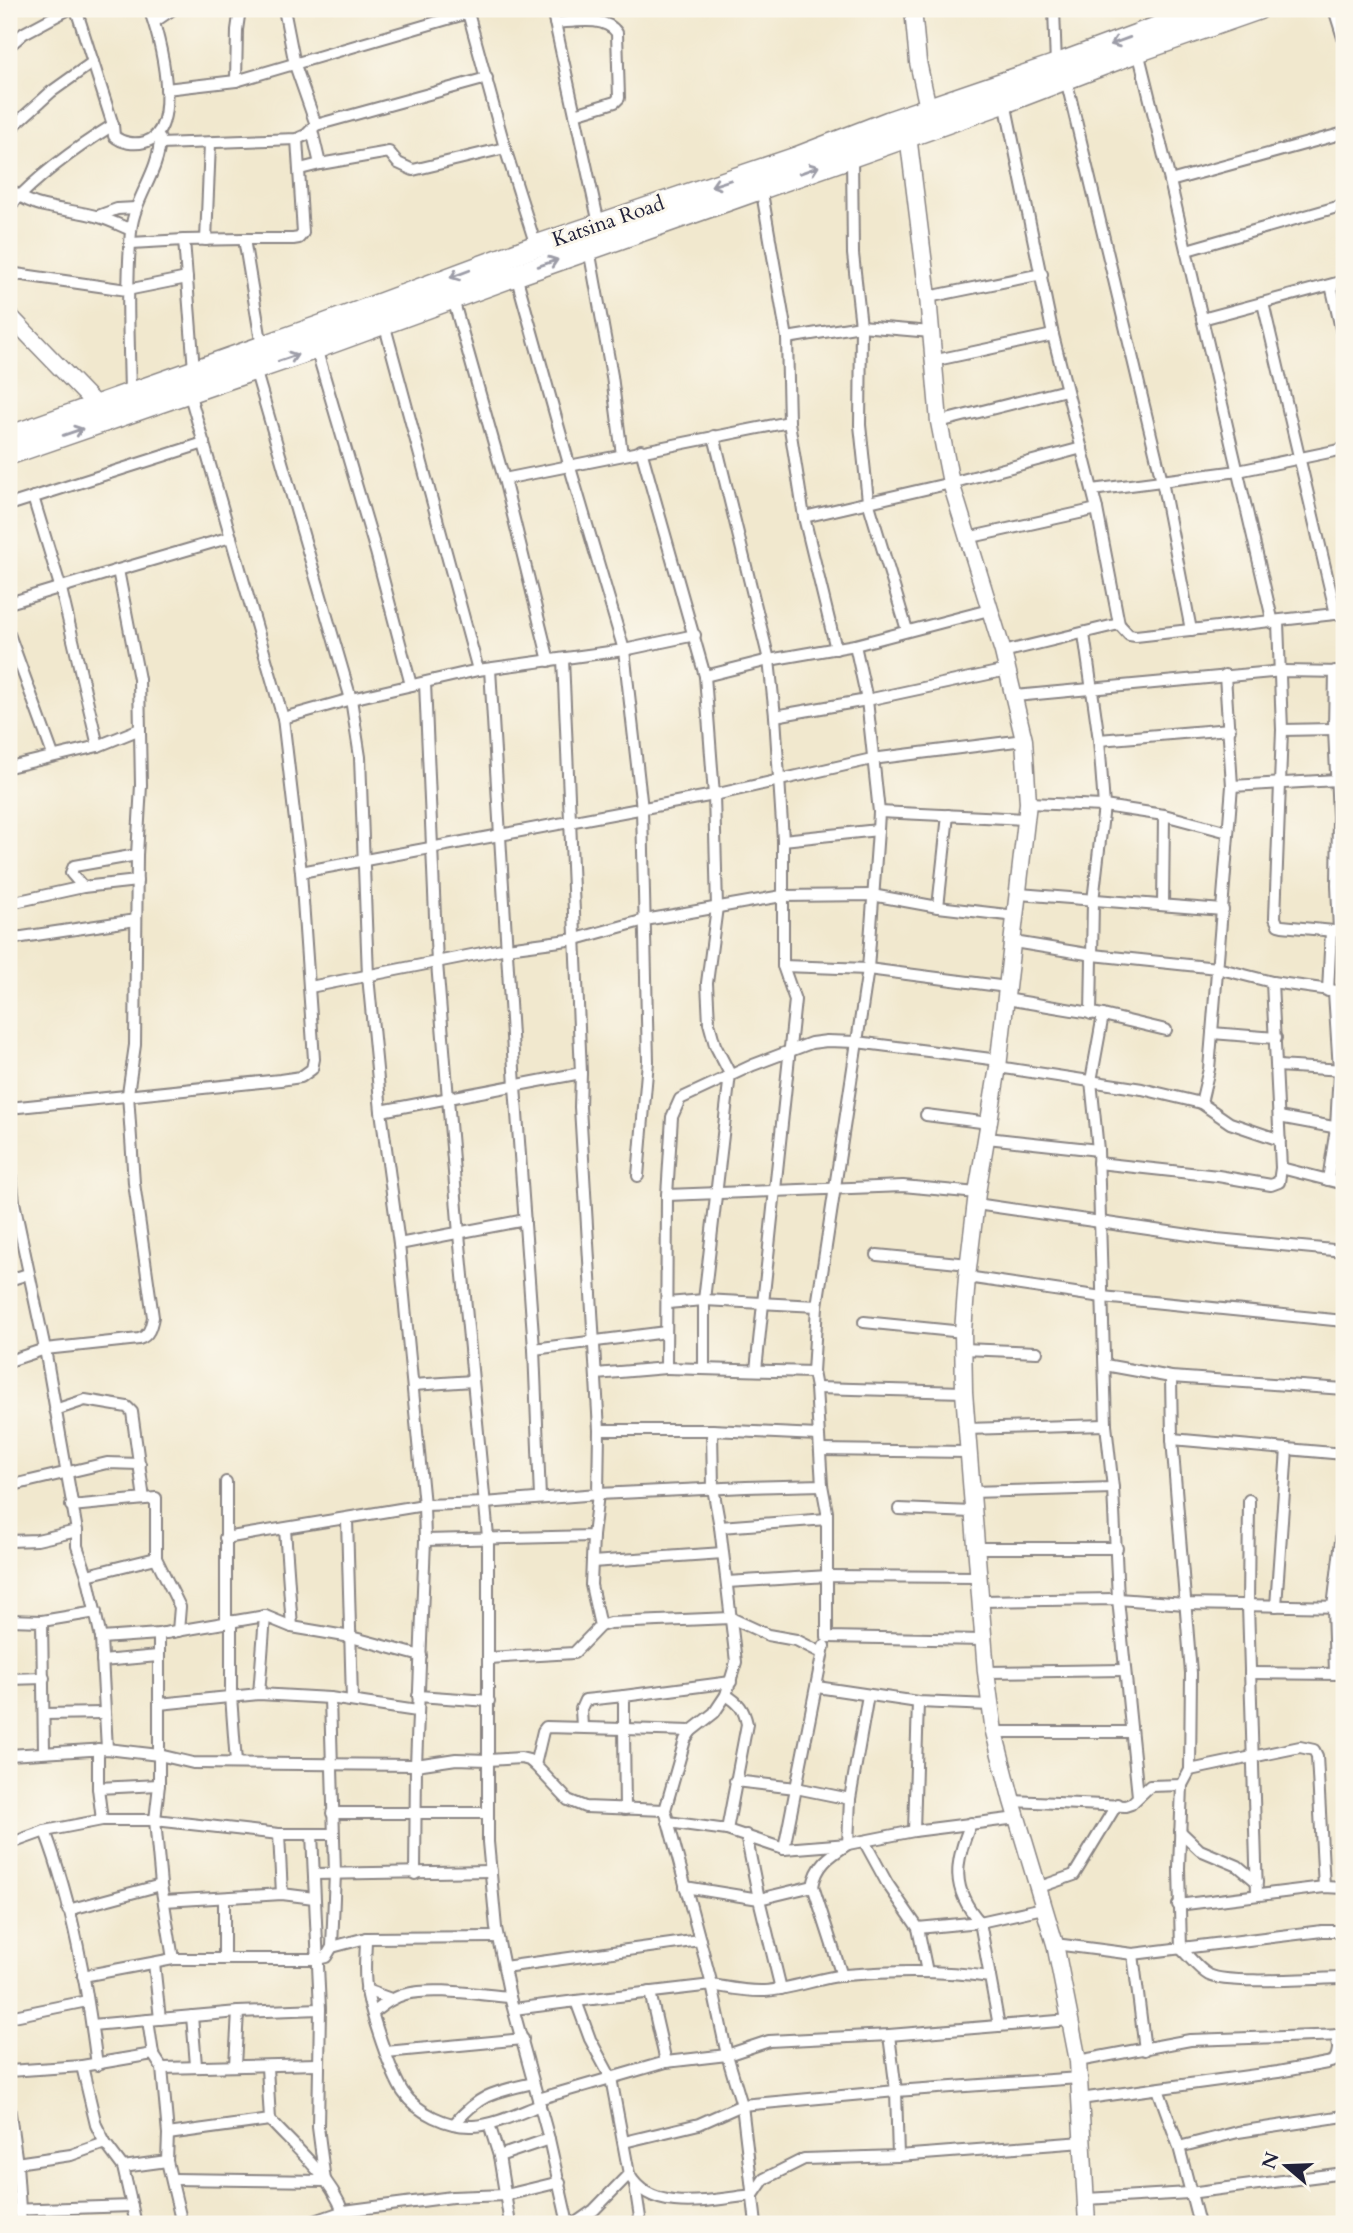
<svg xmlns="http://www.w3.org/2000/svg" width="1353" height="2233" viewBox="0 0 1353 2233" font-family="Cardo,serif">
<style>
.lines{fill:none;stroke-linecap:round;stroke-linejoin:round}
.street-casing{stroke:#8a8584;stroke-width:14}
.secondary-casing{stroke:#8a8584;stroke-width:19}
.highway-casing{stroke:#8a8584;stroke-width:24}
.street{stroke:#fff;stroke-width:10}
.secondary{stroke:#fff;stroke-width:16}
.highway{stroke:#fff;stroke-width:21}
.oneway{stroke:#9c9ca7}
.labels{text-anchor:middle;stroke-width:6;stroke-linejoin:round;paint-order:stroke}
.street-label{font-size:21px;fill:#22223b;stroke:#fbf7ec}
</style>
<rect width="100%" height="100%" fill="#fbf7ec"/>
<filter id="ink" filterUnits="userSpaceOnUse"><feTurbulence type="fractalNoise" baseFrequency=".0143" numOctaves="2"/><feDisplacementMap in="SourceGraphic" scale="14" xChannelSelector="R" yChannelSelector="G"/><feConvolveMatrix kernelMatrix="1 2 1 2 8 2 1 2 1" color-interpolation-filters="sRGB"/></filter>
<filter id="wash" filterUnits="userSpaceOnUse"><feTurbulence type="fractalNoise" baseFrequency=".00686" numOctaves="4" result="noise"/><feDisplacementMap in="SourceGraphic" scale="28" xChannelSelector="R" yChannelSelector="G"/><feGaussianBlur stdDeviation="1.57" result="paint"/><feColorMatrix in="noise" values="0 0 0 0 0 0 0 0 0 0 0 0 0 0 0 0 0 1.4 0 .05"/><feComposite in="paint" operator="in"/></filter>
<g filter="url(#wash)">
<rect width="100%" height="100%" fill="#f1e8ce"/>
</g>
<g filter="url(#ink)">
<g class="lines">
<defs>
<g id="street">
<path d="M76,9L113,125L114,136C122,143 134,145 145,142C184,131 160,36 149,9"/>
<path d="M284,9L295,65L316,125"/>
<path d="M467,9L505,148L536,246"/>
<path d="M552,9L599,224"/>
<path d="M1054,9L1056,65"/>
<path d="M1334,9L1344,41"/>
<path d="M154,22L173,9"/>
<path d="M555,23C574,22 605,15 617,33L619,98L615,102L575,114"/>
<path d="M9,46L24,33L69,9"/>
<path d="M1138,51L1170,181L1273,623"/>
<path d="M1066,79L1162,481L1191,630"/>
<path d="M236,81L237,30L240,9"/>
<path d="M166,89L236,81L468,13"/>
<path d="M1005,102L1053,335L1097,509L1119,624L1129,635L1136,636L1344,613"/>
<path d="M9,130L51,92L93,62"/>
<path d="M312,130L320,164"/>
<path d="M160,144L297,139L306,135L316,125L487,78"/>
<path d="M852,154L853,254L861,326L860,425L868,501L907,630"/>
<path d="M300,169L320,164L389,152L398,163L413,170L505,148"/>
<path d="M1170,181L1344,133"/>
<path d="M761,187L787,338L789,422L804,517L836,649"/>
<path d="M9,188C34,212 68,207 99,217C110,220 121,226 131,230"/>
<path d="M9,207C40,174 74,149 113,125"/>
<path d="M98,216L117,209L136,208"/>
<path d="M184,240L194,370"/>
<path d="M206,240L210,143"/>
<path d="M131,243L184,240L244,239"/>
<path d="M589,249L612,376L622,455"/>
<path d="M1187,250L1344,205"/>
<path d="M9,273L127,290L187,278"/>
<path d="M516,275L569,464L624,650L642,809L648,1061L638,1176"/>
<path d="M1331,285L1344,342"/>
<path d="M928,297L1042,274"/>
<path d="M453,299L504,479L549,661"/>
<path d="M1263,303L1336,614"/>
<path d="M1202,319L1344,281"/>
<path d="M384,323L478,670"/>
<path d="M787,338L861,326L931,332"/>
<path d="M262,347L244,239H293L299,238L303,233L297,139"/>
<path d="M316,348L376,552L411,685"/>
<path d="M932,361L1053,335"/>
<path d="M255,369L351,699L360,757L368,976L381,1111L399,1244L424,1505L425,1540L416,1765L415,1874"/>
<path d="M130,393C129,339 126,285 131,231C134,198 159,173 160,139"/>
<path d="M939,422L1066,390"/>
<path d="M714,436L769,660L775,716L783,840V966L795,1000L756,1370"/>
<path d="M641,450L705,676L714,795L717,907L707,983L709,1023L715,1045L730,1074L704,1300V1369"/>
<path d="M504,479L789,422"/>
<path d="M1092,490L1238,471L1344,449"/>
<path d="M33,497L61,589L98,746"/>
<path d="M9,505L204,443"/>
<path d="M804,517L951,483L1082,448"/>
<path d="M967,538L1097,509"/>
<path d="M9,603L118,570"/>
<path d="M1278,622L1282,730L1275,918L1278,925L1282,926L1344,932"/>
<path d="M9,634L53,755"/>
<path d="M1084,634L1099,740L1104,806L1093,901L1091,1014"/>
<path d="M1003,652L1119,624"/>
<path d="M490,669L515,1086L534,1349L540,1498"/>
<path d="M1335,671L1334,729L1338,816L1337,885L1339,931"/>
<path d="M705,676L769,660L855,645L989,610"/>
<path d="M425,683L437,963L459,1234L488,1537V1842L496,1928L510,1997L549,2139L568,2224"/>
<path d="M1015,696L1282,671L1344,672"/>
<path d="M775,716L867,700L1007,670"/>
<path d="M283,718L351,699L478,670L624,650L695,635"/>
<path d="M1282,730L1334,729"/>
<path d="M1099,740L1230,729"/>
<path d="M9,767L98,746L140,729"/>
<path d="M1232,786L1337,780"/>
<path d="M1028,803L1104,806L1164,815L1228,832"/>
<path d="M879,812L1026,819"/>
<path d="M783,840L878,830"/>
<path d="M9,869L10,939"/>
<path d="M301,872L714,795L872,759L1024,740"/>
<path d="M83,887L71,873L74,866L137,855"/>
<path d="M1019,894L1223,910"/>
<path d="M10,903L83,887L137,881"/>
<path d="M1163,905L1164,815"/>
<path d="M938,907L948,815"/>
<path d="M9,939L136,920"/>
<path d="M1014,942L1093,955L1217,968L1272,982L1344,992"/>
<path d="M783,966L868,969L1007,987"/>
<path d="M310,987L507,948L576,939L645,920L782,896L872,895L938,907L1016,916"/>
<path d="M1328,991L1331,931"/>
<path d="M1006,999L1103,1015L1166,1030"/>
<path d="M1103,1015L1091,1081L1098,1150L1106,1425L1113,1488L1118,1599L1138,1796"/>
<path d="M1212,1033L1276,1038"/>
<path d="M1277,1066L1344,1070"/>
<path d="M998,1067L1142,1089L1201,1103L1230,1123L1280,1140"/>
<path d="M1201,1103L1209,1069L1212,1033L1232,786L1225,675"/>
<path d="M9,1108L280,1080L301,1077L312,1069L314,1059L301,872L283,718L189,392"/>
<path d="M381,1111L581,1073"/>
<path d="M926,1115L989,1123"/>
<path d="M1279,1117L1344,1129"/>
<path d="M987,1138L1098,1150"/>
<path d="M9,1159L14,1202L45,1349L77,1531V1546L87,1575L101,1638L107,1749"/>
<path d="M1098,1163L1218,1176L1271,1185L1279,1182L1281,1168L1272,982"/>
<path d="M1281,1168L1344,1184"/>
<path d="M1328,1180L1336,1128L1339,1070L1334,992"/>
<path d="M667,1195L903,1186L977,1193"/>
<path d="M976,1204L1217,1239L1344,1251"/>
<path d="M399,1244L525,1220"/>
<path d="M877,1255L969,1264"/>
<path d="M967,1277L1102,1297L1344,1321"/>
<path d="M9,1280L28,1274"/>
<path d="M667,1303L704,1300L817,1306"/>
<path d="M864,1322L963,1332"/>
<path d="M534,1349L666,1332"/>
<path d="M963,1349L1037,1352"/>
<path d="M9,1361L45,1349L139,1339C149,1336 151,1327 153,1317L134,1183L128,1094L135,1045L137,855L141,785L139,679L118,570L231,537"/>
<path d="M1105,1365L1171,1377L1344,1389"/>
<path d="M666,1368L813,1372L817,1306L868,969L878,830L879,812L867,700L855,645"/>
<path d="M596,1374L666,1368L667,1195L672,1117L680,1099L753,1065L811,1043L827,1041L857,1042L999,1060"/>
<path d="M1171,1377L1172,1439L1191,1673L1190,1770L1182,1785L1179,1868L1181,1949C1190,1957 1198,1969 1209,1975C1229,1985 1317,1978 1344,1978"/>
<path d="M413,1385L473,1381"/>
<path d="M816,1388L964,1392"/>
<path d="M55,1410L85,1400L127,1407L132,1412L144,1499"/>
<path d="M966,1429L1106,1425"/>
<path d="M599,1430H712L818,1435"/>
<path d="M712,1430L713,1488L720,1527L736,1662L726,1695L714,1713L691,1731L685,1740L665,1810L712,1985C730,1988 747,1992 765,1991C792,1989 818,1978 845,1975C893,1971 942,1970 990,1977L999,2026"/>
<path d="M1172,1439L1344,1454"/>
<path d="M820,1450L968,1452"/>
<path d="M822,1485L827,1512V1637L984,1640"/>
<path d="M9,1486L107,1463L140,1464"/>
<path d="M970,1492L1113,1488"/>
<path d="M1249,1500L1248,1605L1257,1894"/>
<path d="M71,1506L156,1498V1558L180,1607L178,1631L159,1634V1785L155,1820L161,1885L173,1959"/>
<path d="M899,1509L972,1512"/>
<path d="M347,1519L352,1700"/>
<path d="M720,1527L827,1519"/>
<path d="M285,1529L292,1627"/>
<path d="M593,1536L591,1585L600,1626"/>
<path d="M225,1538L424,1505L485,1503L598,1494L746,1487L822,1485L816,1388L813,1372"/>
<path d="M425,1540L593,1536L598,1494L599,1430L580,1107L581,1073L563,659"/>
<path d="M9,1541L37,1540L77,1531"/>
<path d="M976,1548H1117"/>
<path d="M592,1562L723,1553"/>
<path d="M87,1575L156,1558"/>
<path d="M727,1582L828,1576L979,1577"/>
<path d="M981,1601L1118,1599L1185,1604L1344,1607"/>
<path d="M1276,1606L1287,1449"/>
<path d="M9,1620L42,1621L44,1751"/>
<path d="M42,1621L96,1612"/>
<path d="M231,1621V1696L236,1763"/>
<path d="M226,1622V1482"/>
<path d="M101,1638L159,1634L265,1616L292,1627L351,1637L421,1656"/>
<path d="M489,1658L574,1653L600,1626L610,1623L731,1618L768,1635L796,1640L822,1653"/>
<path d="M102,1661L158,1656"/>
<path d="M986,1672L1124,1670"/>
<path d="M1250,1673L1344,1674"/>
<path d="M1335,1673L1333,1607L1344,1515"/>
<path d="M9,1679L44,1678"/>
<path d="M817,1687L918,1702L991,1705"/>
<path d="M259,1694L265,1616"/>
<path d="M726,1695C739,1703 744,1709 747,1724L727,1830"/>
<path d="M418,1696L489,1701"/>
<path d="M918,1702L914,1831L1017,1818"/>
<path d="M159,1704L259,1694L330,1698L417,1711"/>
<path d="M44,1714L104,1713"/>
<path d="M582,1727L581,1709L585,1700L624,1696"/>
<path d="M994,1732H1131"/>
<path d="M98,1749V1788L102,1820"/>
<path d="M9,1755L107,1749L159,1755L193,1763L416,1765L456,1759L488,1760L521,1758L529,1760L535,1765L568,1800L585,1807L665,1810"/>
<path d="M535,1765L543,1731L546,1727L624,1729V1696L731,1682"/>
<path d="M1190,1770L1300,1747L1314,1750L1317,1756L1324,1887"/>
<path d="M735,1781L796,1788L850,1799"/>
<path d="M98,1788L159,1785"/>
<path d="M1012,1801L1125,1806L1131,1804L1150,1786L1182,1785"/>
<path d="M625,1809L624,1729L691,1731"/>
<path d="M332,1813H488"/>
<path d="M668,1822L727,1830L784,1849L848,1844L914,1831"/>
<path d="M45,1831C73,1905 87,1986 97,2065"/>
<path d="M1180,1831L1200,1850L1238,1866L1257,1882"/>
<path d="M279,1834L282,1894"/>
<path d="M312,1834L320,2009L318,2127L325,2181"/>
<path d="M746,1835L759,1899L813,1886L842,1976"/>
<path d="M864,1841L887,1883L918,1928"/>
<path d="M9,1844L45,1831L102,1820H155L279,1834H332"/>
<path d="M784,1849L824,1646"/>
<path d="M314,1874L491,1871"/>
<path d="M813,1886C817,1864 830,1856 848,1844L850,1799L868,1695"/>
<path d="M685,1887L759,1899L781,1989"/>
<path d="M1037,1888L1074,1875L1117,1804"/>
<path d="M164,1901L282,1894L314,1898"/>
<path d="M1178,1905L1324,1887L1344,1888"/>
<path d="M68,1910L161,1885"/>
<path d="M366,1938C366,1955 363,1975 367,1991C371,2014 391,2074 403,2092C417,2113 448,2127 473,2126C496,2125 519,2113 540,2105"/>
<path d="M1055,1944L1133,1954L1322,1931H1344"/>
<path d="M332,1947L366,1938L497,1937"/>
<path d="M1133,1954L1145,2050"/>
<path d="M224,1958V1898"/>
<path d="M154,1963L160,2019"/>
<path d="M504,1967L700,1940"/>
<path d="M927,1972L918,1928L980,1922C950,1889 955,1861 971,1823"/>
<path d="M83,1976L173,1959H317L326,1957L332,1947L335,1873L330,1698"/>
<path d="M990,1977L980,1922L1043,1908"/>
<path d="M366,1990L391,1999"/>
<path d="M650,1992L666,2062"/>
<path d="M576,2001L712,1985L727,2055L742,2105L756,2224"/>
<path d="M514,2009L576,2001L590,2039L611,2078L629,2174C651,2216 715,2199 753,2195"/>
<path d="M373,2013C383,2005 393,1997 406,1994C434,1987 481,1995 510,1997"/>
<path d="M192,2016L196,2065"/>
<path d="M9,2017L87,2001"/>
<path d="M148,2020L153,2054L162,2068L168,2134L167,2161L182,2224"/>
<path d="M92,2025L238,2012L320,2009"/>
<path d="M889,2035L896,2091L898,2156"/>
<path d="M386,2052L523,2039"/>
<path d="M1078,2061L1190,2040L1344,2035"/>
<path d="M235,2065L238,2012"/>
<path d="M82,2066L96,2125L105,2143L123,2167L136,2224"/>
<path d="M162,2068L318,2064"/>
<path d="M9,2071L82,2066L153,2054"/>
<path d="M1158,2089L1179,2147L1199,2224"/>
<path d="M538,2099L666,2062L727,2055L769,2041L889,2035L1070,2020"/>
<path d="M1080,2099L1278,2072L1327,2063L1334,2061C1340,2052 1338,2045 1336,2035"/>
<path d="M9,2106L17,2164L21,2224"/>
<path d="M270,2120C297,2150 339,2183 346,2224"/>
<path d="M454,2124C481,2093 495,2092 533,2083"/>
<path d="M489,2124L499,2156L510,2224"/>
<path d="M168,2134L270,2120L267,2067"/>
<path d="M624,2142L699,2124L742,2105L896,2091L1079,2078"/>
<path d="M1179,2147L1238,2132L1344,2116"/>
<path d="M499,2156L549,2139"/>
<path d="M9,2164L71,2155L105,2143"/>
<path d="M123,2167L167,2161"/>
<path d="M172,2179L325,2181"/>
<path d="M635,2185L641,2224"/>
<path d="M753,2195L764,2179L804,2159L898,2156L1083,2142"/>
<path d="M1086,2199L1189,2193L1344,2173"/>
<path d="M9,2210L132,2206"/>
<path d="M306,2224L344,2211L452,2197L506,2195L560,2182"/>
<path d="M574,2224L594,2210L629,2174"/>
</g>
<g id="secondary">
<path d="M913,9L918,62L928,108"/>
<path d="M908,135L928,297L939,422L951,483L1003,652L1024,740L1028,803L998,1067L977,1193L967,1277L963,1332L964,1392L986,1672L994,1732L1012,1801L1055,1944L1070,2020L1078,2061L1087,2224"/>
<path d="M9,315L96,405L99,413"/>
</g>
<g id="highway">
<path d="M9,437L324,325L536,246L796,158L889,122L1056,65L1207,9"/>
<path d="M9,454L316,348L516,275L1005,102L1138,51L1258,9"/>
</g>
</defs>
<use href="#street" class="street-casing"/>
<use href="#secondary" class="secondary-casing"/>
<use href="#highway" class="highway-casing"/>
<use href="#street" class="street"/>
<use href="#secondary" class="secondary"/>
<use href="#highway" class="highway"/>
</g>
<defs><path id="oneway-shaft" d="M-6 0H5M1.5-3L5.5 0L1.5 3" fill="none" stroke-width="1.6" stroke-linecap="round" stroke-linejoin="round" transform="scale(1.75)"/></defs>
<g class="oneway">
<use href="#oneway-shaft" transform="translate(1120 41) rotate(160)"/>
<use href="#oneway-shaft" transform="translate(809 170) rotate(-20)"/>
<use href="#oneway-shaft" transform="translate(721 183) rotate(162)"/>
<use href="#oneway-shaft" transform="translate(548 263) rotate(-19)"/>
<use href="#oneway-shaft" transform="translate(460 274) rotate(159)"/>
<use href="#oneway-shaft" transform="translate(288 358) rotate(-19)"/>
<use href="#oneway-shaft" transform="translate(73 432) rotate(-19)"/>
</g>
</g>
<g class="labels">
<g class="street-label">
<text transform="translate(608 221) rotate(-19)" y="7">Katsina Road</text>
</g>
</g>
<rect width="1353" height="2233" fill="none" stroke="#fbf7ec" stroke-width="35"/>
<g transform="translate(1286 2166) rotate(289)" stroke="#fbf7ec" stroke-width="5" paint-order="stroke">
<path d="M0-5L12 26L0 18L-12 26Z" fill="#22223b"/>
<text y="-10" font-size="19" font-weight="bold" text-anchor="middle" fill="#22223b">N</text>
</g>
</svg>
